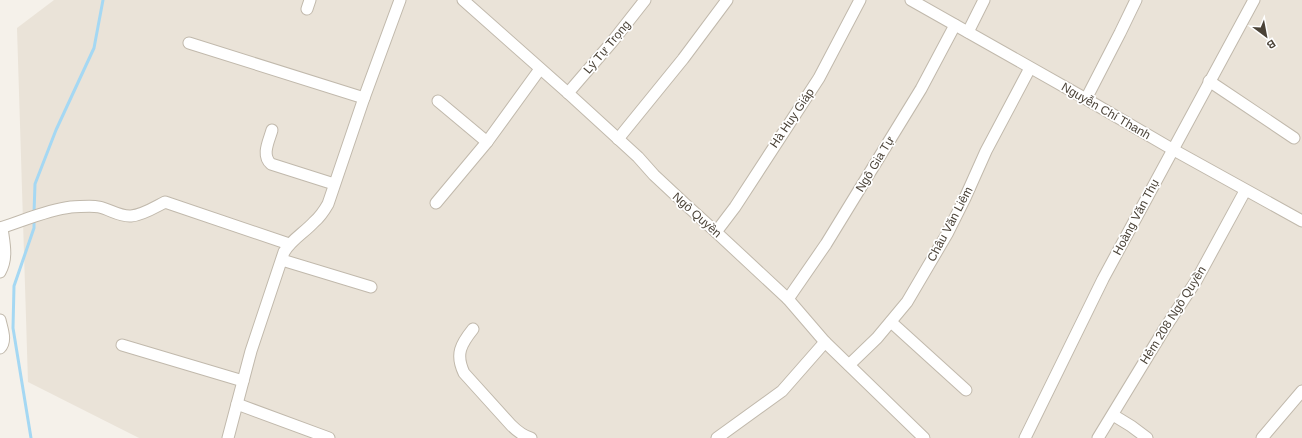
<svg xmlns="http://www.w3.org/2000/svg" width="1302" height="438" viewBox="0 0 1302 438" font-family="Helvetica,sans-serif">
<style>
.residential{fill:#eae3d8}
.lines{fill:none;stroke-linecap:round;stroke-linejoin:round}
.stream{stroke:#a5d8f3;stroke-width:3}
.minor-casing{stroke:#c1b9ac;stroke-width:13}
.minor{stroke:#fff;stroke-width:11}
.labels{text-anchor:middle;stroke-width:3.5;stroke-linejoin:round;paint-order:stroke}
.street-label{font-size:12px;fill:#4a4237;stroke:#fff}
</style>
<rect width="100%" height="100%" fill="#f5f1ea"/>
<path class="residential" d="M54,0H1302V438H139L28,382L17,28Z"/>
<g class="lines">
<g class="stream">
<path d="M34,213L35,184L56,130L94,48L103,0"/>
<path d="M31,438L13,328L14,286L34,228V219"/>
</g>
<defs>
<g id="minor">
<path d="M463,0L568,93L638,157L654,175L684,203L716,232L788,299L825,342L924,438"/>
<path d="M911,0L1086,99L1172,149L1302,221"/>
<path d="M307,9L310,0"/>
<path d="M968,32L984,0"/>
<path d="M189,43L364,98"/>
<path d="M1209,81L1294,138"/>
<path d="M568,93L612,42L645,0"/>
<path d="M1086,99L1120,33L1136,0"/>
<path d="M438,101L487,142"/>
<path d="M272,130C269,141 261,155 271,164L334,184"/>
<path d="M618,139L683,59L727,0"/>
<path d="M436,203L487,142L540,69"/>
<path d="M0,228C23,221 46,210 71,207C80,207 90,205 99,207C109,209 120,217 131,216C143,215 155,207 165,202L289,244"/>
<path d="M716,232L735,207L819,78L860,0"/>
<path d="M282,260L371,287"/>
<path d="M0,272C8,258 4,243 2,228"/>
<path d="M788,299L826,244L921,89L955,25"/>
<path d="M0,320C2,329 7,341 0,348"/>
<path d="M891,322L966,390"/>
<path d="M473,329C461,344 455,354 464,373L511,425C517,431 523,436 531,438"/>
<path d="M122,345L243,381"/>
<path d="M849,365L877,338L907,302L947,234L965,198L986,151L1030,68"/>
<path d="M237,404L329,438"/>
<path d="M1113,415L1131,426L1147,438"/>
<path d="M228,438L251,351L284,252C292,239 304,233 314,222C320,217 324,211 328,204L364,98L400,0"/>
<path d="M717,438L782,391L825,342"/>
<path d="M1025,438L1103,279L1254,0"/>
<path d="M1098,438L1165,328L1196,281L1245,191"/>
<path d="M1262,438L1302,391"/>
</g>
</defs>
<use href="#minor" class="minor-casing"/>
<use href="#minor" class="minor"/>
</g>
<g class="labels">
<g class="street-label">
<text transform="translate(607 47) rotate(-50)" y="4">Lý Tự Trọng</text>
<text transform="translate(1106 111) rotate(30)" y="4">Nguyễn Chí Thanh</text>
<text transform="translate(792 118) rotate(-56)" y="4">Hà Huy Giáp</text>
<text transform="translate(875 164) rotate(-59)" y="4">Ngô Gia Tự</text>
<text transform="translate(697 215) rotate(42)" y="4">Ngô Quyền</text>
<text transform="translate(1136 217) rotate(-62)" y="4">Hoàng Văn Thụ</text>
<text transform="translate(950 224) rotate(-62)" y="4">Châu Văn Liêm</text>
<text transform="translate(1173 315) rotate(-58)" y="4">Hẻm 208 Ngô Quyền</text>
</g>
</g>
<g transform="translate(1266 36) rotate(148)" stroke="#ffffff" stroke-width="3" paint-order="stroke">
<path d="M0-3L7 15L0 10L-7 15Z" fill="#4a4237"/>
<text y="-6" font-size="11" font-weight="bold" text-anchor="middle" fill="#4a4237">B</text>
</g>
</svg>
